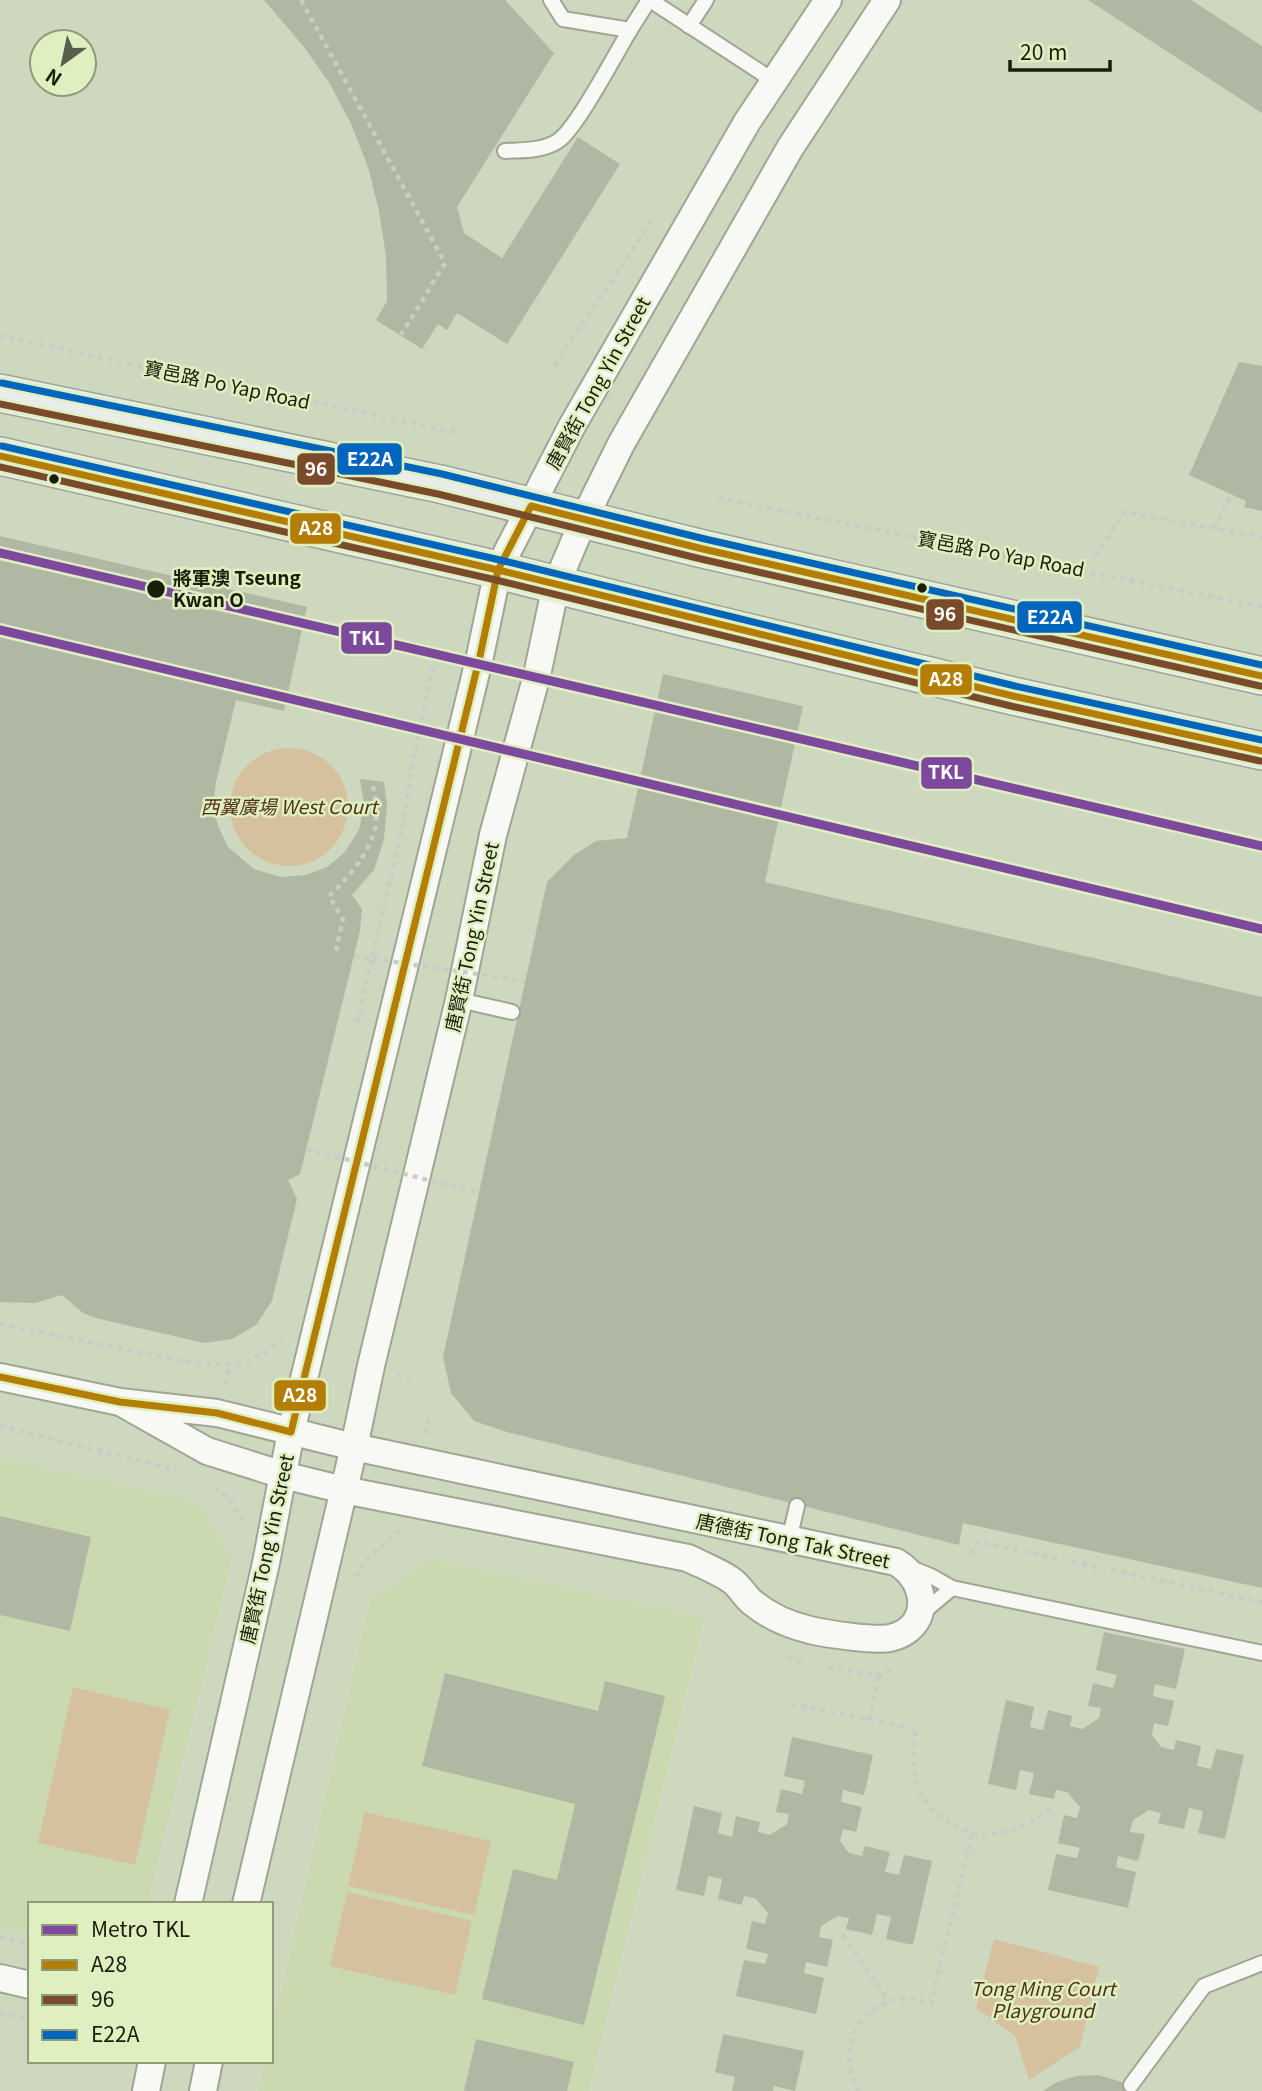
<svg xmlns="http://www.w3.org/2000/svg" width="1262" height="2091" viewBox="0 0 1262 2091" font-family="Georgia,'Noto Sans TC',serif">
<style>
.built{fill:#cbd9b0}
.green{fill:#d6c19e}
.building{fill:#b0b8a4}
.lines{fill:none;stroke-linecap:round;stroke-linejoin:round}
.service-casing{stroke:#9fa693;stroke-width:18}
.minor-casing{stroke:#9fa693;stroke-width:30}
.secondary-casing{stroke:#9fa693;stroke-width:40}
.path{stroke:#cacdc5;stroke-width:4.5;stroke-dasharray:5 5;stroke-linecap:butt}
.service{stroke:#f8f9f5;stroke-width:14}
.minor{stroke:#f8f9f5;stroke-width:26}
.secondary{stroke:#e9eeea;stroke-width:37}
.path-bridge{stroke:#cacdc5;stroke-width:4.5;stroke-dasharray:5 5;stroke-linecap:butt}
.bus-1-casing{stroke:#dfefc0;stroke-width:12}
.bus-2-casing{stroke:#dfefc0;stroke-width:12}
.bus-3-casing{stroke:#dfefc0;stroke-width:12}
.bus-1{stroke:#b47d04;stroke-width:7}
.bus-2{stroke:#7a4b2a;stroke-width:7}
.bus-3{stroke:#0065bd;stroke-width:7}
.metro-1-casing{stroke:#dfefc0;stroke-width:14}
.metro-1{stroke:#7d499d;stroke-width:9}
.bus-dot{fill:#181d0c;stroke:#dfefc0;stroke-width:2.5}
.labels{text-anchor:middle;stroke-width:5;stroke-linejoin:round;paint-order:stroke}
.street-label{font-size:19px;fill:#181d0c;stroke:#dfefc0}
.stop-label{font-size:19px;font-weight:bold;fill:#181d0c;stroke:#dfefc0;text-anchor:start}
.park-label{font-size:19px;font-style:italic;fill:#503215;stroke:#dfefc0}
.line-badge{stroke:#dfefc0;stroke-width:2.5}
.badge-label{font-size:19px;text-anchor:middle;font-weight:bold;fill:#fff}
</style>
<rect width="100%" height="100%" fill="#ced8be"/>
<g class="built">
<path d="M0,1458L198,1502L232,1557L148,1904H30V1934L0,1928Z"/>
<path d="M429,1559L704,1617L589,2091H258L265,2061H271V2034L284,1981L387,2004L284,1979L370,1601Z"/>
</g>
<g class="green">
<circle cx="289" cy="807" r="59"/>
<path d="M73,1687L170,1710L135,1865L38,1843Z"/>
<path d="M365,1812L491,1841L474,1915L348,1886Z"/>
<path d="M347,1892L472,1921L455,1995L330,1966Z"/>
<path d="M994,1939L1099,1967L1080,2047L1029,2080L1015,2036L976,2008Z"/>
</g>
<g class="building">
<path d="M264,0H505L554,53L457,207L464,233L502,258L578,137L620,164L507,344L457,313L447,330L438,324L422,349L376,320L387,301L386,256L379,211L368,167L351,124L330,84L304,47Z"/>
<path d="M1088,0H1191L1262,46V113Z"/>
<path d="M1239,362L1262,366V511L1244,507L1246,501L1189,475Z"/>
<path d="M0,536L307,607L284,711L236,700L216,782L213,806L218,826L228,847L254,869L281,877L306,875L327,867L344,853L359,830L364,805L360,779L384,782L387,805L384,839L374,870L352,895L362,909L360,931L300,1174L288,1180L297,1199L272,1301L256,1325L232,1339L204,1343L96,1318L83,1313L62,1295L35,1303L0,1302Z"/>
<path d="M663,674L803,706L765,882L1262,997V1588L963,1523L959,1545L507,1432L474,1421L451,1393L443,1357L547,882L574,855L596,841L627,838Z"/>
<path d="M0,1516L91,1537L70,1631L0,1615Z"/>
<path d="M1104,1632L1185,1649L1176,1689L1155,1684L1153,1696L1174,1701L1168,1726L1154,1723L1152,1735L1161,1747L1174,1750L1176,1740L1201,1746L1197,1766L1211,1769L1216,1749L1244,1755L1225,1839L1198,1833L1203,1811L1189,1808L1184,1829L1158,1823L1161,1813L1149,1810L1133,1820L1130,1832L1145,1834L1138,1861L1118,1856L1116,1867L1136,1872L1128,1908L1048,1890L1056,1854L1077,1858L1080,1848L1058,1843L1064,1815L1077,1818L1080,1807L1067,1792L1056,1790L1054,1799L1029,1794L1034,1773L1020,1770L1016,1790L988,1784L1006,1700L1034,1707L1030,1727L1043,1730L1048,1710L1072,1716L1070,1726L1082,1729L1099,1718L1101,1708L1088,1706L1093,1683L1113,1688L1117,1675L1096,1670Z"/>
<path d="M445,1673L598,1711L605,1681L665,1696L584,2025L482,1999L513,1869L557,1880L575,1804L422,1766Z"/>
<path d="M792,1737L873,1755L864,1795L843,1790L841,1802L862,1807L856,1832L843,1829L840,1841L849,1853L862,1856L865,1846L890,1852L885,1872L899,1875L904,1855L932,1861L913,1945L886,1939L891,1917L877,1914L872,1935L846,1929L849,1918L838,1916L821,1926L819,1937L833,1940L827,1967L806,1962L804,1973L824,1978L816,2014L736,1996L744,1960L765,1964L768,1954L746,1949L752,1921L765,1924L768,1913L755,1898L744,1896L742,1905L718,1899L722,1879L708,1876L704,1896L676,1890L694,1806L722,1813L718,1833L732,1837L736,1816L760,1822L758,1832L770,1835L787,1824L789,1814L776,1812L781,1789L802,1794L805,1781L784,1776Z"/>
<path d="M723,2034L804,2051L795,2091L774,2086L773,2091H732L735,2077L715,2072Z"/>
<path d="M476,2039L574,2062L567,2091H464Z"/>
<path d="M1098,2075L1119,2081L1137,2091H1043L1057,2082L1077,2076Z"/>
</g>
<g class="lines">
<defs>
<g id="service">
<path d="M551,0L563,19L630,30L649,0"/>
<path d="M650,0L774,81"/>
<path d="M689,26L706,0"/>
<path d="M505,151C523,150 543,151 558,141C577,128 616,53 630,30"/>
<path d="M459,1000L512,1012"/>
<path d="M789,1540L797,1506"/>
<path d="M911,1568L931,1576L952,1588L1262,1653"/>
<path d="M921,1614L952,1588"/>
<path d="M1131,2085L1204,1986L1262,1963"/>
</g>
<g id="minor">
<path d="M0,1377L120,1402L217,1413L354,1447L896,1562C930,1582 931,1629 890,1638C874,1641 827,1634 810,1630C789,1625 770,1617 753,1603C745,1597 740,1586 731,1580C718,1571 702,1565 688,1558L344,1490L283,1475L207,1451L120,1402"/>
<path d="M188,1904L266,1563L291,1432L480,656L498,570L572,426L747,122L828,0"/>
<path d="M246,1904L354,1447L371,1366L459,1000L493,835L537,675L556,585L584,519L621,444L790,148L887,0"/>
<path d="M0,1978L30,1985"/>
<path d="M146,2091L152,2061"/>
<path d="M203,2091L209,2061"/>
</g>
<g id="secondary">
<path d="M0,393L440,484L703,549L1262,676"/>
<path d="M0,456L498,570L684,617L1013,696L1262,751"/>
</g>
</defs>
<use href="#service" class="service-casing"/>
<use href="#minor" class="minor-casing"/>
<use href="#secondary" class="secondary-casing"/>
<g class="path">
<path d="M301,0L445,263L401,335"/>
<path d="M0,336L455,432"/>
<path d="M554,366L653,219"/>
<path d="M718,498L1262,607"/>
<path d="M1215,529L1231,494"/>
<path d="M1095,556L1124,512L1262,537"/>
<path d="M336,951L343,919L329,896C349,877 370,853 376,824C378,812 375,798 373,786"/>
<path d="M357,1023L402,830L412,764L434,663L436,641"/>
<path d="M0,1324L186,1362L230,1365L250,1360L269,1351L282,1338"/>
<path d="M397,1375L410,1379"/>
<path d="M225,1384L230,1365"/>
<path d="M0,1426L176,1470"/>
<path d="M426,1434L428,1418"/>
<path d="M215,1487L228,1497L243,1520"/>
<path d="M971,1554L978,1542L1262,1602"/>
<path d="M356,1577L365,1560L400,1531"/>
<path d="M787,1658L806,1663"/>
<path d="M828,1667L879,1676L891,1670"/>
<path d="M791,1704L916,1729C909,1787 917,1809 972,1834L931,2003C920,2001 910,1997 899,1999C855,2006 837,2055 859,2091"/>
<path d="M869,1720L879,1676"/>
<path d="M972,1834C1008,1837 1025,1826 1055,1807"/>
<path d="M843,1935L888,2001"/>
<path d="M0,1937L30,1944"/>
<path d="M0,2013L30,2020"/>
<path d="M115,2061L120,2070"/>
</g>
<use href="#service" class="service"/>
<use href="#minor" class="minor"/>
<use href="#secondary" class="secondary"/>
<g class="path-bridge">
<path d="M354,956L525,981"/>
<path d="M306,1149L479,1193"/>
</g>
<defs>
<g id="bus-1">
<path d="M0,456L498,570L1013,696L1262,751"/>
<path d="M0,1377L120,1402L217,1413L291,1432L480,656L498,570L531,506L703,549L1262,676"/>
</g>
<g id="bus-2">
<path d="M0,404L438,494L701,559L1260,686"/>
<path d="M0,467L496,580L1011,706L1260,761"/>
</g>
<g id="bus-3">
<path d="M2,383L442,474L705,539L1262,665"/>
<path d="M2,446L500,560L1015,686L1262,740"/>
</g>
</defs>
<use href="#bus-1" class="bus-1-casing"/>
<use href="#bus-2" class="bus-2-casing"/>
<use href="#bus-3" class="bus-3-casing"/>
<use href="#bus-1" class="bus-1"/>
<use href="#bus-2" class="bus-2"/>
<use href="#bus-3" class="bus-3"/>
<defs>
<g id="metro-1">
<path d="M0,553L1262,846"/>
<path d="M0,630L1262,929"/>
</g>
</defs>
<use href="#metro-1" class="metro-1-casing"/>
<use href="#metro-1" class="metro-1"/>
</g>
<g class="bus-dot">
<circle cx="54" cy="479" r="6"/>
<circle cx="922" cy="588" r="6"/>
<circle cx="156" cy="589" r="10"/>
</g>
<g class="labels">
<g class="street-label">
<text transform="translate(598 383) rotate(-61)" y="7">唐賢街 Tong Yin Street</text>
<text transform="translate(227 385) rotate(12)" y="7">寶邑路 Po Yap Road</text>
<text transform="translate(1001 554) rotate(11)" y="7">寶邑路 Po Yap Road</text>
<text transform="translate(472 937) rotate(-78)" y="7">唐賢街 Tong Yin Street</text>
<text transform="translate(793 1541) rotate(12)" y="7">唐德街 Tong Tak Street</text>
<text transform="translate(267 1549) rotate(-78)" y="7">唐賢街 Tong Yin Street</text>
</g>
<g class="stop-label">
<text x="173" y="585">將軍澳 Tseung<tspan x="173" dy="22">Kwan O</tspan></text>
</g>
<g class="park-label">
<text x="289" y="814">西翼廣場 West Court</text>
<text x="1043" y="1996">Tong Ming Court<tspan x="1043" dy="22">Playground</tspan></text>
</g>
</g>
<g class="line-badge">
<rect x="336" y="442" width="67" height="34" rx="7" fill="#0065bd"/>
<rect x="296" y="452" width="40" height="34" rx="7" fill="#7a4b2a"/>
<rect x="289" y="512" width="53" height="33" rx="7" fill="#b47d04"/>
<rect x="925" y="598" width="40" height="33" rx="7" fill="#7a4b2a"/>
<rect x="1016" y="600" width="67" height="34" rx="7" fill="#0065bd"/>
<rect x="340" y="621" width="53" height="34" rx="7" fill="#7d499d"/>
<rect x="919" y="663" width="54" height="33" rx="7" fill="#b47d04"/>
<rect x="920" y="756" width="53" height="34" rx="7" fill="#7d499d"/>
<rect x="273" y="1379" width="54" height="33" rx="7" fill="#b47d04"/>
</g>
<g class="badge-label">
<text x="370" y="466">E22A</text>
<text x="316" y="476">96</text>
<text x="316" y="535">A28</text>
<text x="945" y="621">96</text>
<text x="1050" y="624">E22A</text>
<text x="367" y="645">TKL</text>
<text x="946" y="686">A28</text>
<text x="946" y="779">TKL</text>
<text x="300" y="1402">A28</text>
</g>
<rect x="28" y="1902" width="245" height="161" fill="#dfefc0" stroke="#8f9b78" stroke-width="2"/>
<rect x="42" y="1925" width="35" height="10" fill="#7d499d" stroke="#8f9b78" stroke-width="2"/>
<text x="91" y="1937" font-size="21" fill="#181d0c">Metro TKL</text>
<rect x="42" y="1960" width="35" height="10" fill="#b47d04" stroke="#8f9b78" stroke-width="2"/>
<text x="91" y="1972" font-size="21" fill="#181d0c">A28</text>
<rect x="42" y="1995" width="35" height="10" fill="#7a4b2a" stroke="#8f9b78" stroke-width="2"/>
<text x="91" y="2007" font-size="21" fill="#181d0c">96</text>
<rect x="42" y="2030" width="35" height="10" fill="#0065bd" stroke="#8f9b78" stroke-width="2"/>
<text x="91" y="2042" font-size="21" fill="#181d0c">E22A</text>
<g transform="translate(63 63) rotate(213)"><circle r="33" fill="#dfefc0" stroke="#8f9b78" stroke-width="2"/>
<path d="M0-5L12 26L0 18L-12 26Z" fill="#585e4a"/>
<text y="-10" font-size="19" font-weight="bold" text-anchor="middle" fill="#181d0c">N</text>
</g>
<path d="M1010 60v10h100v-10" fill="none" stroke="#181d0c" stroke-width="3.5"/>
<text x="1020" y="60" font-size="21" fill="#181d0c" stroke="#dfefc0" stroke-width="5" paint-order="stroke">20 m</text>
</svg>
